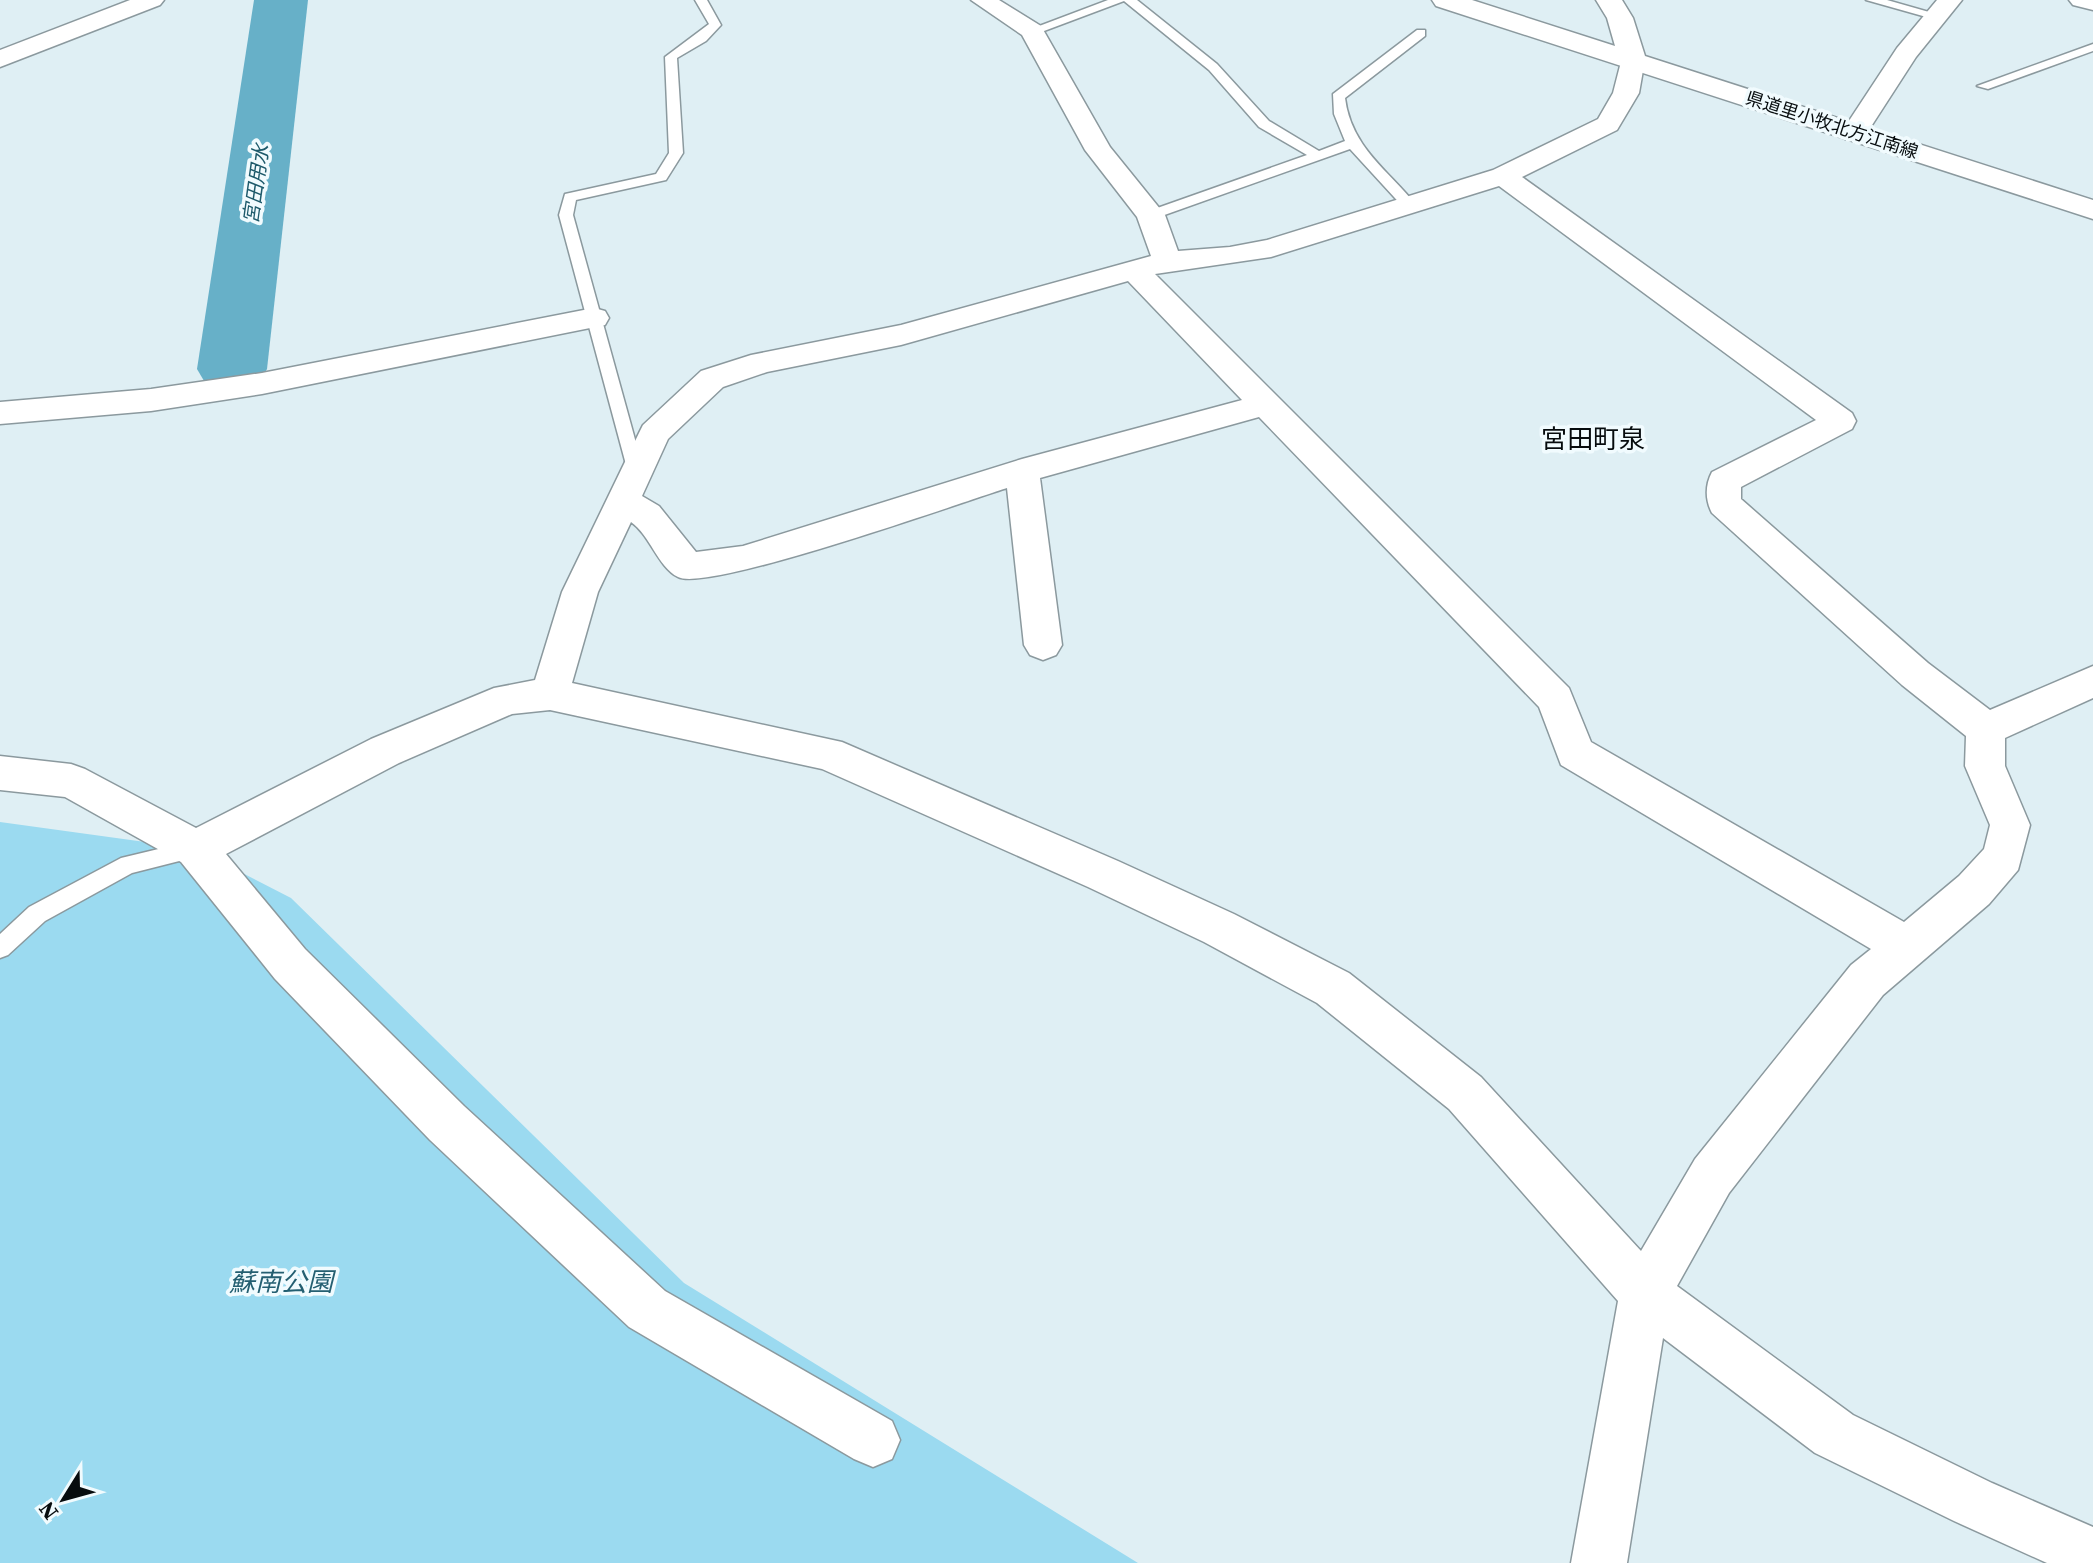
<svg xmlns="http://www.w3.org/2000/svg" width="2093" height="1563" viewBox="0 0 2093 1563" font-family="'Source Serif 4','Noto Sans JP',serif">
<style>
.green{fill:#9bdaf0}
.lines{fill:none;stroke-linecap:round;stroke-linejoin:round}
.river{fill:#67b0c8;fill-rule:evenodd}
.lane-casing{stroke:#8b999e;stroke-width:3}
.street-casing{stroke:#8b999e;stroke-width:3}
.secondary-casing{stroke:#8b999e;stroke-width:3}
.lane{fill:#fff;fill-rule:evenodd}
.street{fill:#fff;fill-rule:evenodd}
.secondary{fill:#fff;fill-rule:evenodd}
.labels{text-anchor:middle;stroke-width:7;stroke-linejoin:round;paint-order:stroke}
.far-street-label{font-size:18px;fill:#070c0e;stroke:#f1fbfe}
.far-water-label{font-size:20px;font-style:italic;fill:#1e5a6b;stroke:#f1fbfe}
.quarter-label{font-size:26px;fill:#070c0e;stroke:#f1fbfe}
.near-park-label{font-size:26px;font-style:italic;fill:#245f71;stroke:#f1fbfe}
</style>
<rect width="100%" height="100%" fill="#dfeff4"/>
<path class="green" d="M0,822L196,849L291,898L684,1283L1138,1563H0Z"/>
<g class="lines">
<path class="river" d="M254,0H308L267,369L257,386L232,393L207,386L197,369Z"/>
<defs>
<g id="lane">
<path d="M695,0H707L721,25L706,41L677,58L683,153L666,180L576,200L573,215L644,472L636,478L628,472L559,215L565,194L656,174L669,153L665,57L709,24Z"/>
<path d="M1108,0H1137L1217,64L1269,121L1319,151L1345,141L1334,114L1333,94L1417,30H1425V36L1345,98C1351,147 1388,170 1417,206L1410,210L1405,209L1350,149L1156,218H1146V212L1307,155L1259,127L1209,70L1124,1L1036,34L1026,31Z"/>
<path d="M1866,0H1887L1943,16L1937,20Z"/>
<path d="M2093,44V51L1988,89L1977,86Z"/>
<path d="M196,840L203,843L206,849L203,855L132,873L45,921L8,955L0,958V934L29,907L121,858Z"/>
</g>
<g id="street">
<path d="M130,0H164L160,5L0,67V50Z"/>
<path d="M971,0H999L1041,26L1110,147L1165,215L1178,251L1230,247L1267,240L1493,170L1598,119L1613,93L1623,54H1641L1645,59L1639,93L1617,130L1522,177L1852,413L1856,421L1852,429L1741,487V499L1928,663L1990,710L2093,666V698L2005,738V766L2030,825L2018,870L1989,904L1883,995L1729,1193L1677,1286L1853,1415L1992,1483L2093,1527V1563H2047L1954,1521L1815,1453L1663,1338L1627,1563H1571L1618,1301L1449,1109L1317,1003L1204,942L1088,887L822,769L550,710L512,714L399,763L226,854L305,949L464,1106L665,1291L892,1421L900,1440L892,1459L873,1467L854,1459L629,1327L430,1140L275,979L181,862L65,797L0,790V756L71,764L85,769L196,828L371,739L494,688L535,680L562,592L639,433L643,425L701,371L751,355L901,325L1151,256L1137,217L1085,150L1022,35ZM1499,186L1816,420L1712,472C1705,485 1705,500 1712,513L1902,685L1966,736L1965,766L1990,825L1984,849L1959,876L1904,922L1591,742L1569,688L1155,274L1271,257ZM1128,281L1242,400L1022,459L743,546L696,552L659,506L642,496L668,439L723,387L767,372L901,345ZM1259,417L1539,707L1561,765L1871,949L1851,965L1695,1159L1641,1251L1481,1077L1349,973L1234,914L1118,861L842,742L572,683L598,592L631,522C650,535 658,567 678,577C707,593 960,503 1007,488L1024,645L1030,655L1043,660L1056,655L1062,645L1040,478Z"/>
<path d="M1937,0H1962L1916,57L1863,139H1845L1841,133L1897,48Z"/>
<path d="M2069,0H2093V10L2073,5Z"/>
<path d="M594,308L605,311L609,318L605,325L262,394L151,411L0,424V402L151,389L262,373Z"/>
</g>
<path id="secondary" d="M1432,0H1472L1615,46L1607,18L1596,0H1622L1633,18L1645,56L2093,200V219L1436,6Z"/>
</defs>
<use href="#lane" class="lane-casing"/>
<use href="#street" class="street-casing"/>
<use href="#secondary" class="secondary-casing"/>
<use href="#lane" class="lane"/>
<use href="#street" class="street"/>
<use href="#secondary" class="secondary"/>
</g>
<g class="labels">
<g class="far-street-label">
<text transform="translate(1832 125) rotate(18)" y="6">県道里小牧北方江南線</text>
</g>
<g class="far-water-label">
<text transform="translate(256 184) rotate(-82)" y="7">宮田用水</text>
</g>
<g class="quarter-label">
<text x="1593" y="448">宮田町泉</text>
</g>
<g class="near-park-label">
<text x="281" y="1291">蘇南公園</text>
</g>
</g>
<g transform="translate(64 1499) rotate(233)" stroke="#f1fbfe" stroke-width="6" paint-order="stroke">
<path d="M0-6L14 30L0 20L-14 30Z" fill="#070c0e"/>
<text y="-12" font-size="22" font-weight="bold" text-anchor="middle" fill="#070c0e">N</text>
</g>
</svg>
